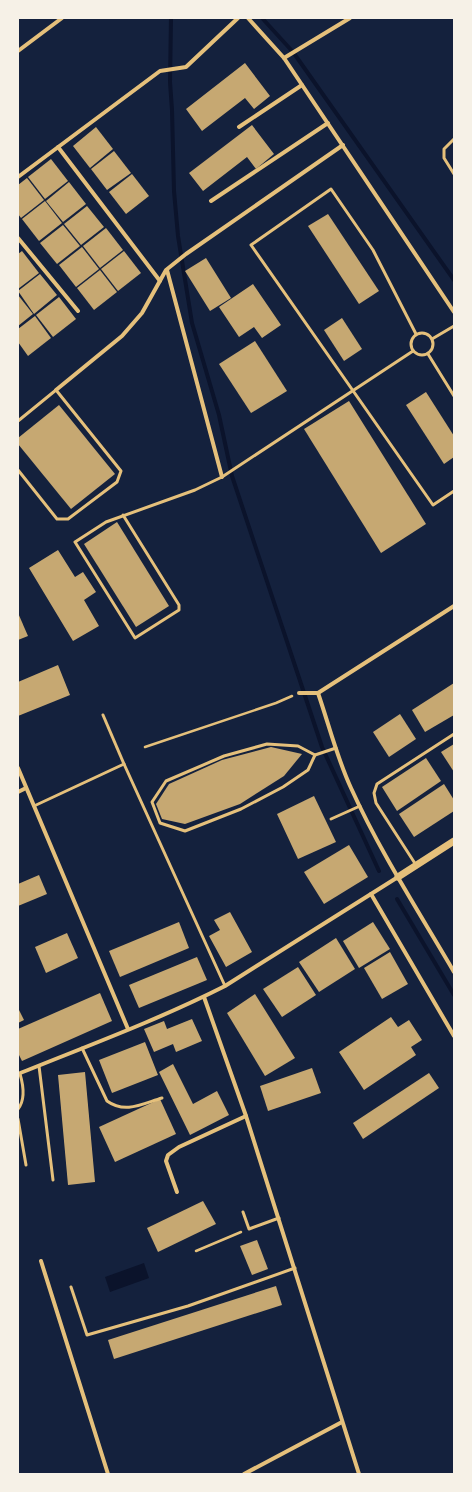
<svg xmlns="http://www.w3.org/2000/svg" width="472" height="1492" viewBox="0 0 472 1492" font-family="Barlow,sans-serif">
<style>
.water{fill:#0b132b}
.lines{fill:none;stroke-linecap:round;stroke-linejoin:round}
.stream{stroke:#0b132b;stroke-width:4}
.building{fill:#c6a872}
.path{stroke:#e5c07b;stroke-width:2.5}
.service{stroke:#e5c07b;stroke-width:3}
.minor{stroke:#e5c07b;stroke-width:4}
.tertiary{stroke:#e5c07b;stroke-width:7}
</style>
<rect width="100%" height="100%" fill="#14213d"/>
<path class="water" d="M144,1263L149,1278L110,1292L105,1277Z"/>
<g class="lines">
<g class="stream">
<path d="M171,18L170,82L172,110L174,191L178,236L192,323L219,415L232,476L322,747L379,871"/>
<path d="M262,18L293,52L454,280"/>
<path d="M397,899L454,995"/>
</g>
</g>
<g class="building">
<path d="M245,63L270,96L254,109L245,98L202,131L186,109Z"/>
<path d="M252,125L274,154L256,169L247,157L203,191L189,173Z"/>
<path d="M96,127L113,149L90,168L73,146Z"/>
<path d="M114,151L131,173L107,190L91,169Z"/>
<path d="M51,159L68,181L45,199L28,177Z"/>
<path d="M132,174L149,196L126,214L109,192Z"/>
<path d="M27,178L44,200L21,218L18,214V185Z"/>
<path d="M69,182L86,204L63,222L46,201Z"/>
<path d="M45,201L62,223L39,241L22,219Z"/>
<path d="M87,206L104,227L81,245L64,224Z"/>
<path d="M328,214L379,291L359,304L308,226Z"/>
<path d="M63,225L80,246L57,264L40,243Z"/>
<path d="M106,228L123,250L100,268L83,246Z"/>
<path d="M82,247L99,269L76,287L59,265Z"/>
<path d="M22,251L39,273L18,289V254Z"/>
<path d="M124,251L141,273L118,291L101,269Z"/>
<path d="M206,258L231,298L210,311L185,271Z"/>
<path d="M100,270L117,292L94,310L77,288Z"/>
<path d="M40,274L57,295L34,314L18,291Z"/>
<path d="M253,284L281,325L262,338L254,327L239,337L219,307Z"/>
<path d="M18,295L33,314L18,326Z"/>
<path d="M59,297L76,319L53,337L36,315Z"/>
<path d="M35,316L51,338L28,356L18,342V329Z"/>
<path d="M342,318L362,349L344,361L324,330Z"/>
<path d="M255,341L287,391L251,413L219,364Z"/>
<path d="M426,392L454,436V457L444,464L406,405Z"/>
<path d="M349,401L426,524L381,553L304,429Z"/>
<path d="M59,405L115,474L71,509L18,444V438Z"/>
<path d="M117,522L169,606L136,627L84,544Z"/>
<path d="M58,550L75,577L83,572L96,592L84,600L99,626L73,641L29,568Z"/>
<path d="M18,613L28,636L18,640Z"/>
<path d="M58,665L70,695L18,716V682Z"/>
<path d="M454,683V715L425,732L412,710Z"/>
<path d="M400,714L416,739L389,757L373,732Z"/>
<path d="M454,744V772L441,752Z"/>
<path d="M271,747L302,754L284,776L240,804L185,824L162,819L156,804L169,784L222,760Z"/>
<path d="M426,758L441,781L397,811L382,787Z"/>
<path d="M444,784L454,800V811L414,837L399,814Z"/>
<path d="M314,796L336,842L298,859L277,814Z"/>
<path d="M349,845L368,877L324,904L304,872Z"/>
<path d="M39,875L47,894L18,906V884Z"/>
<path d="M230,912L252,952L226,967L209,936L220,930L214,920Z"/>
<path d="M179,922L189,948L120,977L109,951Z"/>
<path d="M373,922L390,949L359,968L343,941Z"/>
<path d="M67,933L78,958L46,973L35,947Z"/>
<path d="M336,938L355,969L319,992L299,962Z"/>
<path d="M390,952L408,984L382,999L364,968Z"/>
<path d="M197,957L207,980L139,1008L129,985Z"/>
<path d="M298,967L316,995L282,1017L263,989Z"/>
<path d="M100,993L112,1021L22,1061L18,1053V1029Z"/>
<path d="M255,994L295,1058L265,1076L227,1013Z"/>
<path d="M18,1008L24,1020L18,1023Z"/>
<path d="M391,1017L398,1027L409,1020L422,1040L411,1047L416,1055L364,1090L339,1052Z"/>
<path d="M192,1019L202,1041L176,1052L173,1044L154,1052L144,1029L164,1021L167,1029Z"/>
<path d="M145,1042L158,1075L112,1093L99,1060Z"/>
<path d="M173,1064L193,1104L217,1091L229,1115L190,1135L159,1072Z"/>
<path d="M312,1068L321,1093L268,1111L260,1086Z"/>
<path d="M85,1072L95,1182L68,1185L58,1075Z"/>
<path d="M429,1073L439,1088L363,1139L353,1123Z"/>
<path d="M160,1099L176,1134L115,1162L99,1127Z"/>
<path d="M203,1201L216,1224L158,1252L147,1228Z"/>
<path d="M257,1240L268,1269L252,1275L240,1246Z"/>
<path d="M276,1286L282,1305L114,1359L108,1340Z"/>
</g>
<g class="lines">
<g class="path">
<path d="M145,747L276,703L292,696"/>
<path d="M196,1251L241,1232"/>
</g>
<g class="service">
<path d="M454,139L444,149V158L454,174"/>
<circle cx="422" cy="344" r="11"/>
<path d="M416,334L373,250L331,189L251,245L433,505L454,491"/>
<path d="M432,339L454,326"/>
<path d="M428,354L454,396"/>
<path d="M18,421L56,390L121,471L117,482L68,519H57L18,470"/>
<path d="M123,515L179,605V610L135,638L75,542L106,522L195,490L222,477L413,351"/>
<path d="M103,715L124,764"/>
<path d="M267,744L298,746L315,755L308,770L283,787L241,809L185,831L160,823L152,802L166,781L224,756Z"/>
<path d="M315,755L336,748"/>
<path d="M34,806L124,764L225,986"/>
<path d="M331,819L360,806"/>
<path d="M416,865L376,803L374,793L377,784L454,734"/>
<path d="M82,1048L107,1101C125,1114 142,1104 162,1098"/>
<path d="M39,1066L53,1180"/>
<path d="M18,1109C26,1099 23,1084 20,1074"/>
<path d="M18,1119L26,1165"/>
<path d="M243,1212L249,1229L279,1218"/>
<path d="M71,1287L87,1335L188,1306L295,1268"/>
</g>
<g class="minor">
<path d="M248,18L284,58L454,312"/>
<path d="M18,51L62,18"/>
<path d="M284,58L350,18"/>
<path d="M239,127L302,85"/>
<path d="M58,147L160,281"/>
<path d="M18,177L160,71L186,67L238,18"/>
<path d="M211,201L328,123"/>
<path d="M18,238L78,311"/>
<path d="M167,270L222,477"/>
<path d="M56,390L122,336L142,313L166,270L186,254L343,145"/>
<path d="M299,693H318L454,606"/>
<path d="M318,693C329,725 337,758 351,788C380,852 419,912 454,972"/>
<path d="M18,768L128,1029"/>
<path d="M18,792L26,788"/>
<path d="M371,894L454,1036"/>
<path d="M204,997L246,1116L359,1474"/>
<path d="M18,1074C87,1046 158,1020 225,986L398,877"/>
<path d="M177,1192L166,1161L168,1155L179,1147L246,1116"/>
<path d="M41,1261L108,1474"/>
<path d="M244,1474L342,1422"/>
</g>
<path class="tertiary" d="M398,877L454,841"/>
</g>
<rect width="472" height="1492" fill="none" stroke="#f6f1e7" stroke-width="38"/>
</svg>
